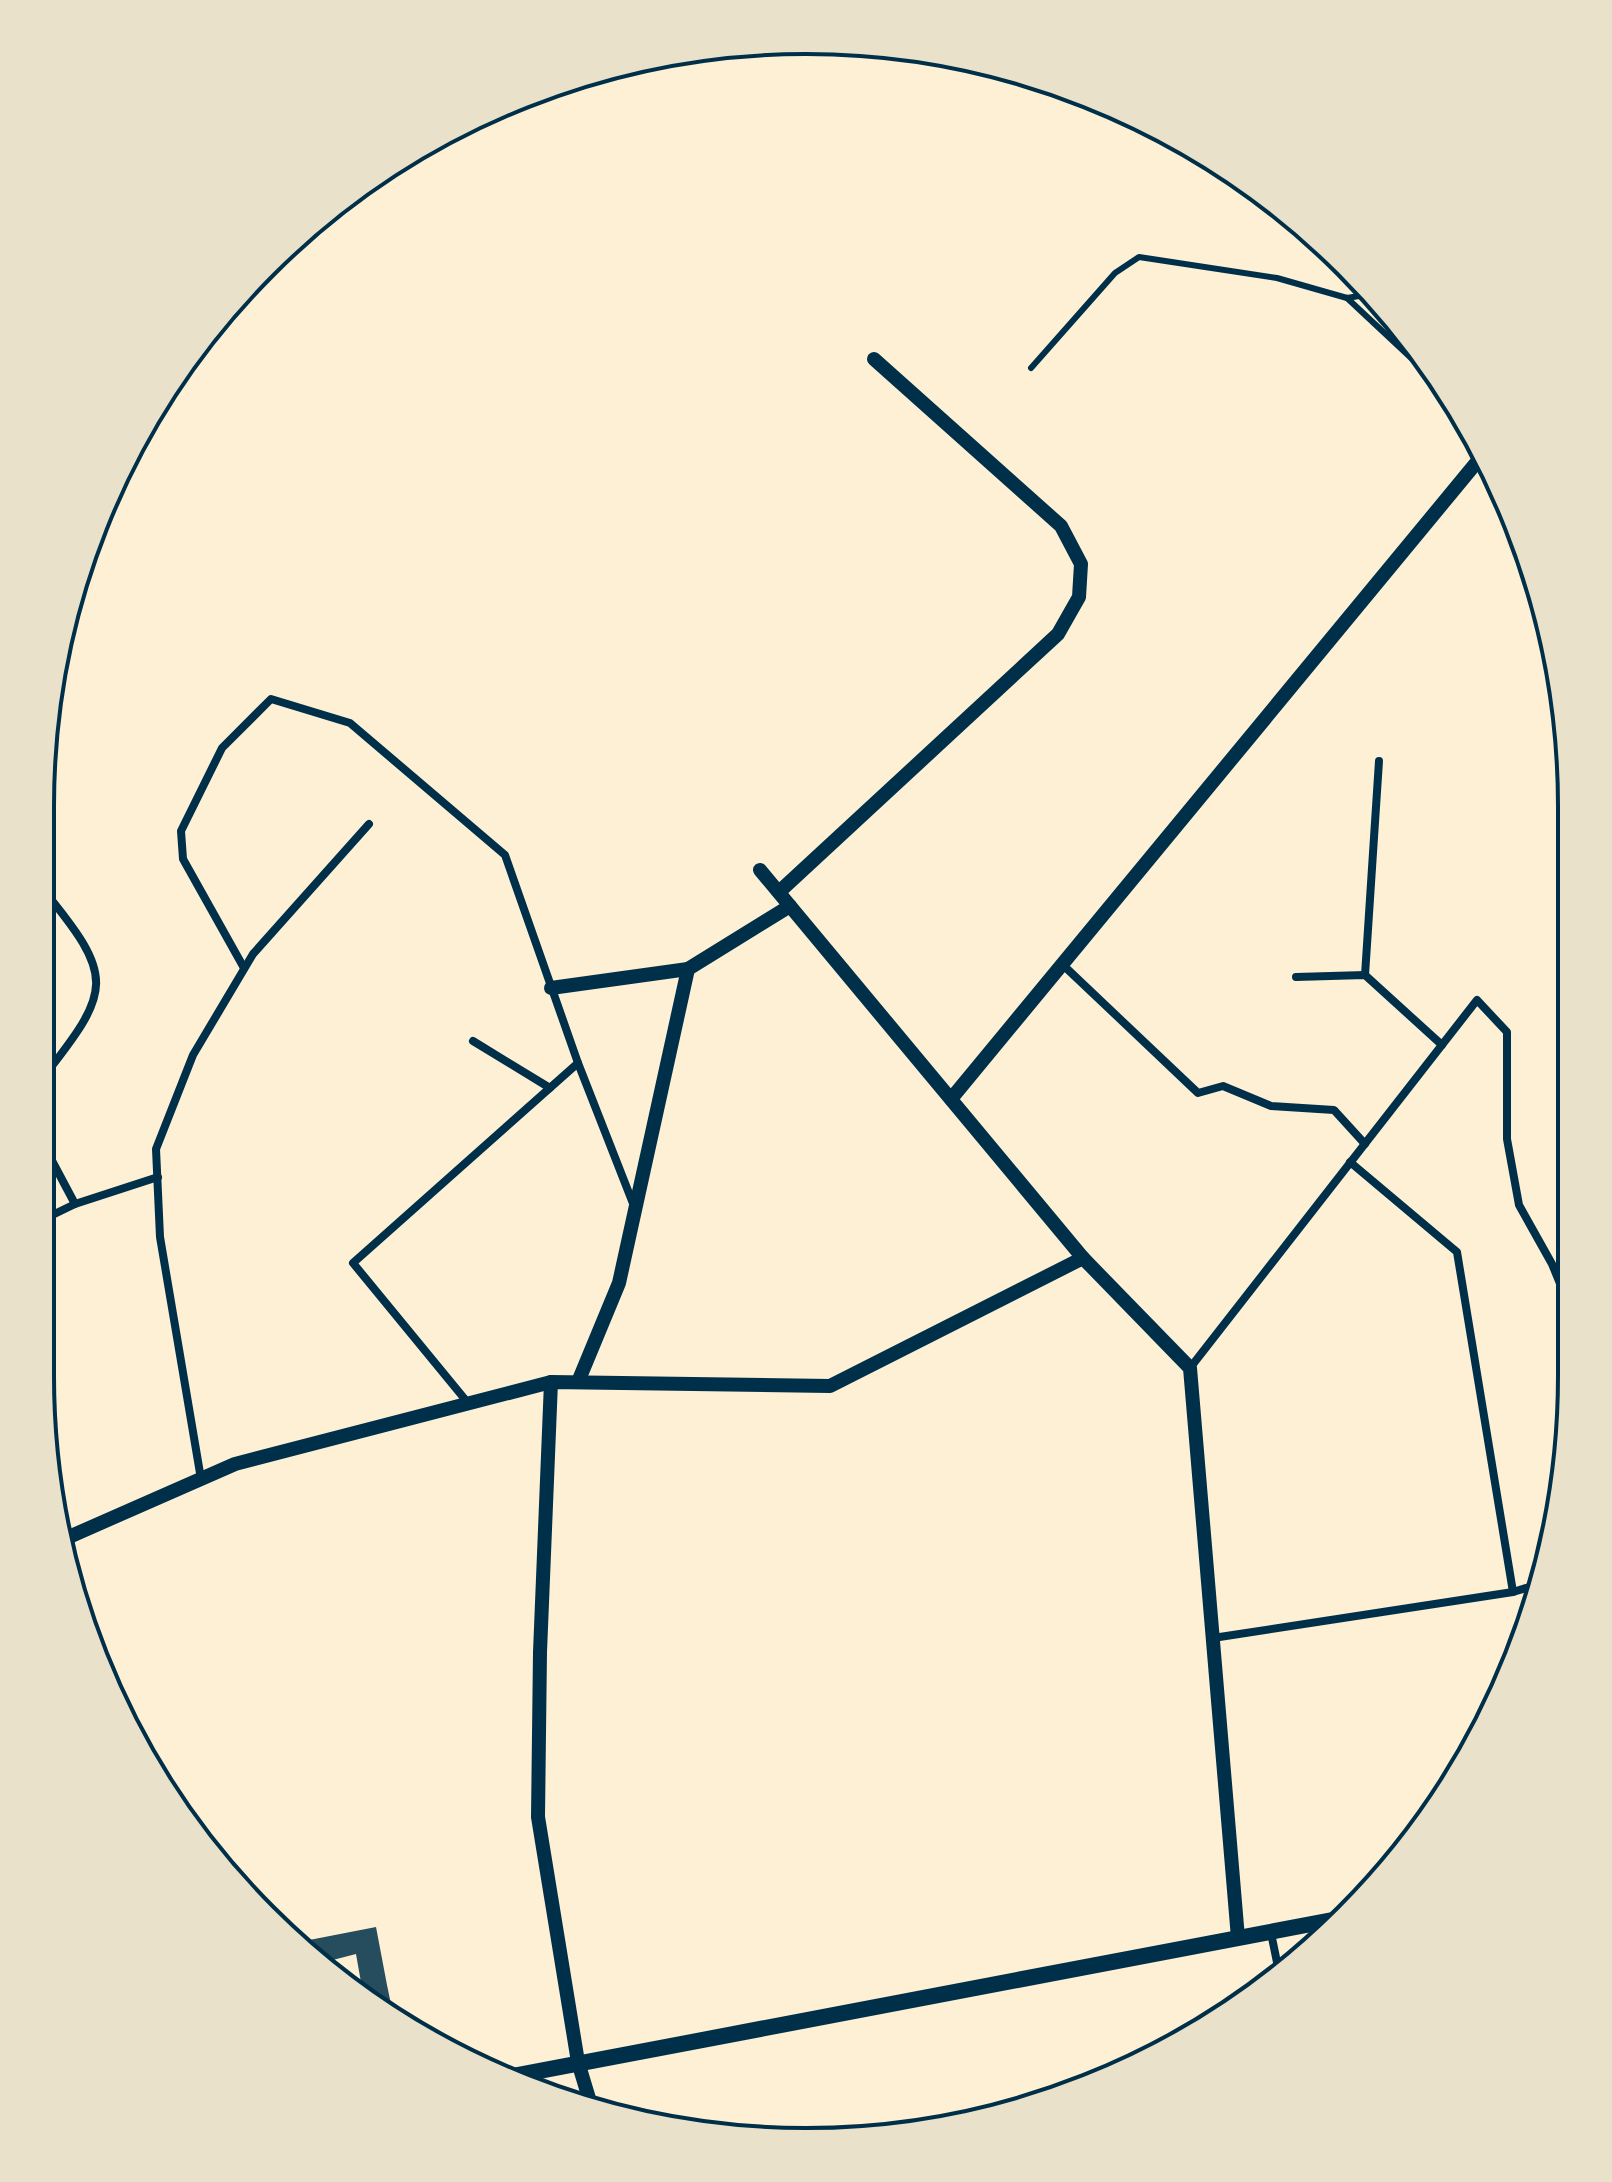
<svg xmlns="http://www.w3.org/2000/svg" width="1612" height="2182" viewBox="0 0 1612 2182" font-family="Bitter,serif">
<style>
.building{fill:#264d5e}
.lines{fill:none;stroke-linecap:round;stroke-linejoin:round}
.service{stroke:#003049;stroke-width:6}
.minor{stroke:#003049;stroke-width:8}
.tertiary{stroke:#003049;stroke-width:14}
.secondary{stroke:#003049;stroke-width:16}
.rim{fill:none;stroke:#003049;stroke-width:4}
</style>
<rect width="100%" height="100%" fill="#fdf0d5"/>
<path class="building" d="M376,1927L387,1985L392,2009L362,1988L356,1954L325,1962L299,1942Z"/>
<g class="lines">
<g class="service">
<path d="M1347,298L1440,385"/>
<path d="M1031,368L1115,273L1139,257L1277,278L1347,298L1371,294"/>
</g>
<g class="minor">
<path d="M1063,965L1198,1093L1223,1086L1271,1106L1334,1110L1365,1144"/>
<path d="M244,968L183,859L181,831L222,748L271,699L350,723L505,855L578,1063"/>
<path d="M1365,975L1379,761"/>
<path d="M1296,977L1365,975L1442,1045"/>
<path d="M473,1041L550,1088"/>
<path d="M41,1080C113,989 116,978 41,887"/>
<path d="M41,1140L75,1204"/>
<path d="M1350,1162L1457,1252L1513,1592"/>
<path d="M40,1221L75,1204L158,1177"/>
<path d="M1190,1368L1477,1000L1507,1032V1139L1519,1205L1552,1264L1570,1308"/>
<path d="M468,1403L353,1263L578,1063L634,1206"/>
<path d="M201,1479L160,1237L156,1149L193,1055L253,954L369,824"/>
<path d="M1213,1638L1513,1592L1542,1583"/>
<path d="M1271,1933L1280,1977"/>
</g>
<g class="tertiary">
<path d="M760,870L1083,1258"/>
<path d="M779,892L1058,634L1079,597L1081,564L1061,526L874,359"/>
<path d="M551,988L688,969"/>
<path d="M951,1099L1481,457"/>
<path d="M551,1382L540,1652L538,1817L578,2062L591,2105"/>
<path d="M578,1382L619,1283L688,969L790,906"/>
<path d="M62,1540L235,1464L551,1382L830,1386L1083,1258L1190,1368L1238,1938"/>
</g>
<path class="secondary" d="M508,2077L1343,1918"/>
</g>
<path d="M0 0H1612V2182H0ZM806 54H806A752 752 0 0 1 1558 806V1376A752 752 0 0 1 806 2128H806A752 752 0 0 1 54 1376V806A752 752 0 0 1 806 54Z" fill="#e9e1ca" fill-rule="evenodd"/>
<path class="rim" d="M806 54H806A752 752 0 0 1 1558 806V1376A752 752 0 0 1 806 2128H806A752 752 0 0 1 54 1376V806A752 752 0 0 1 806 54Z"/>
</svg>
